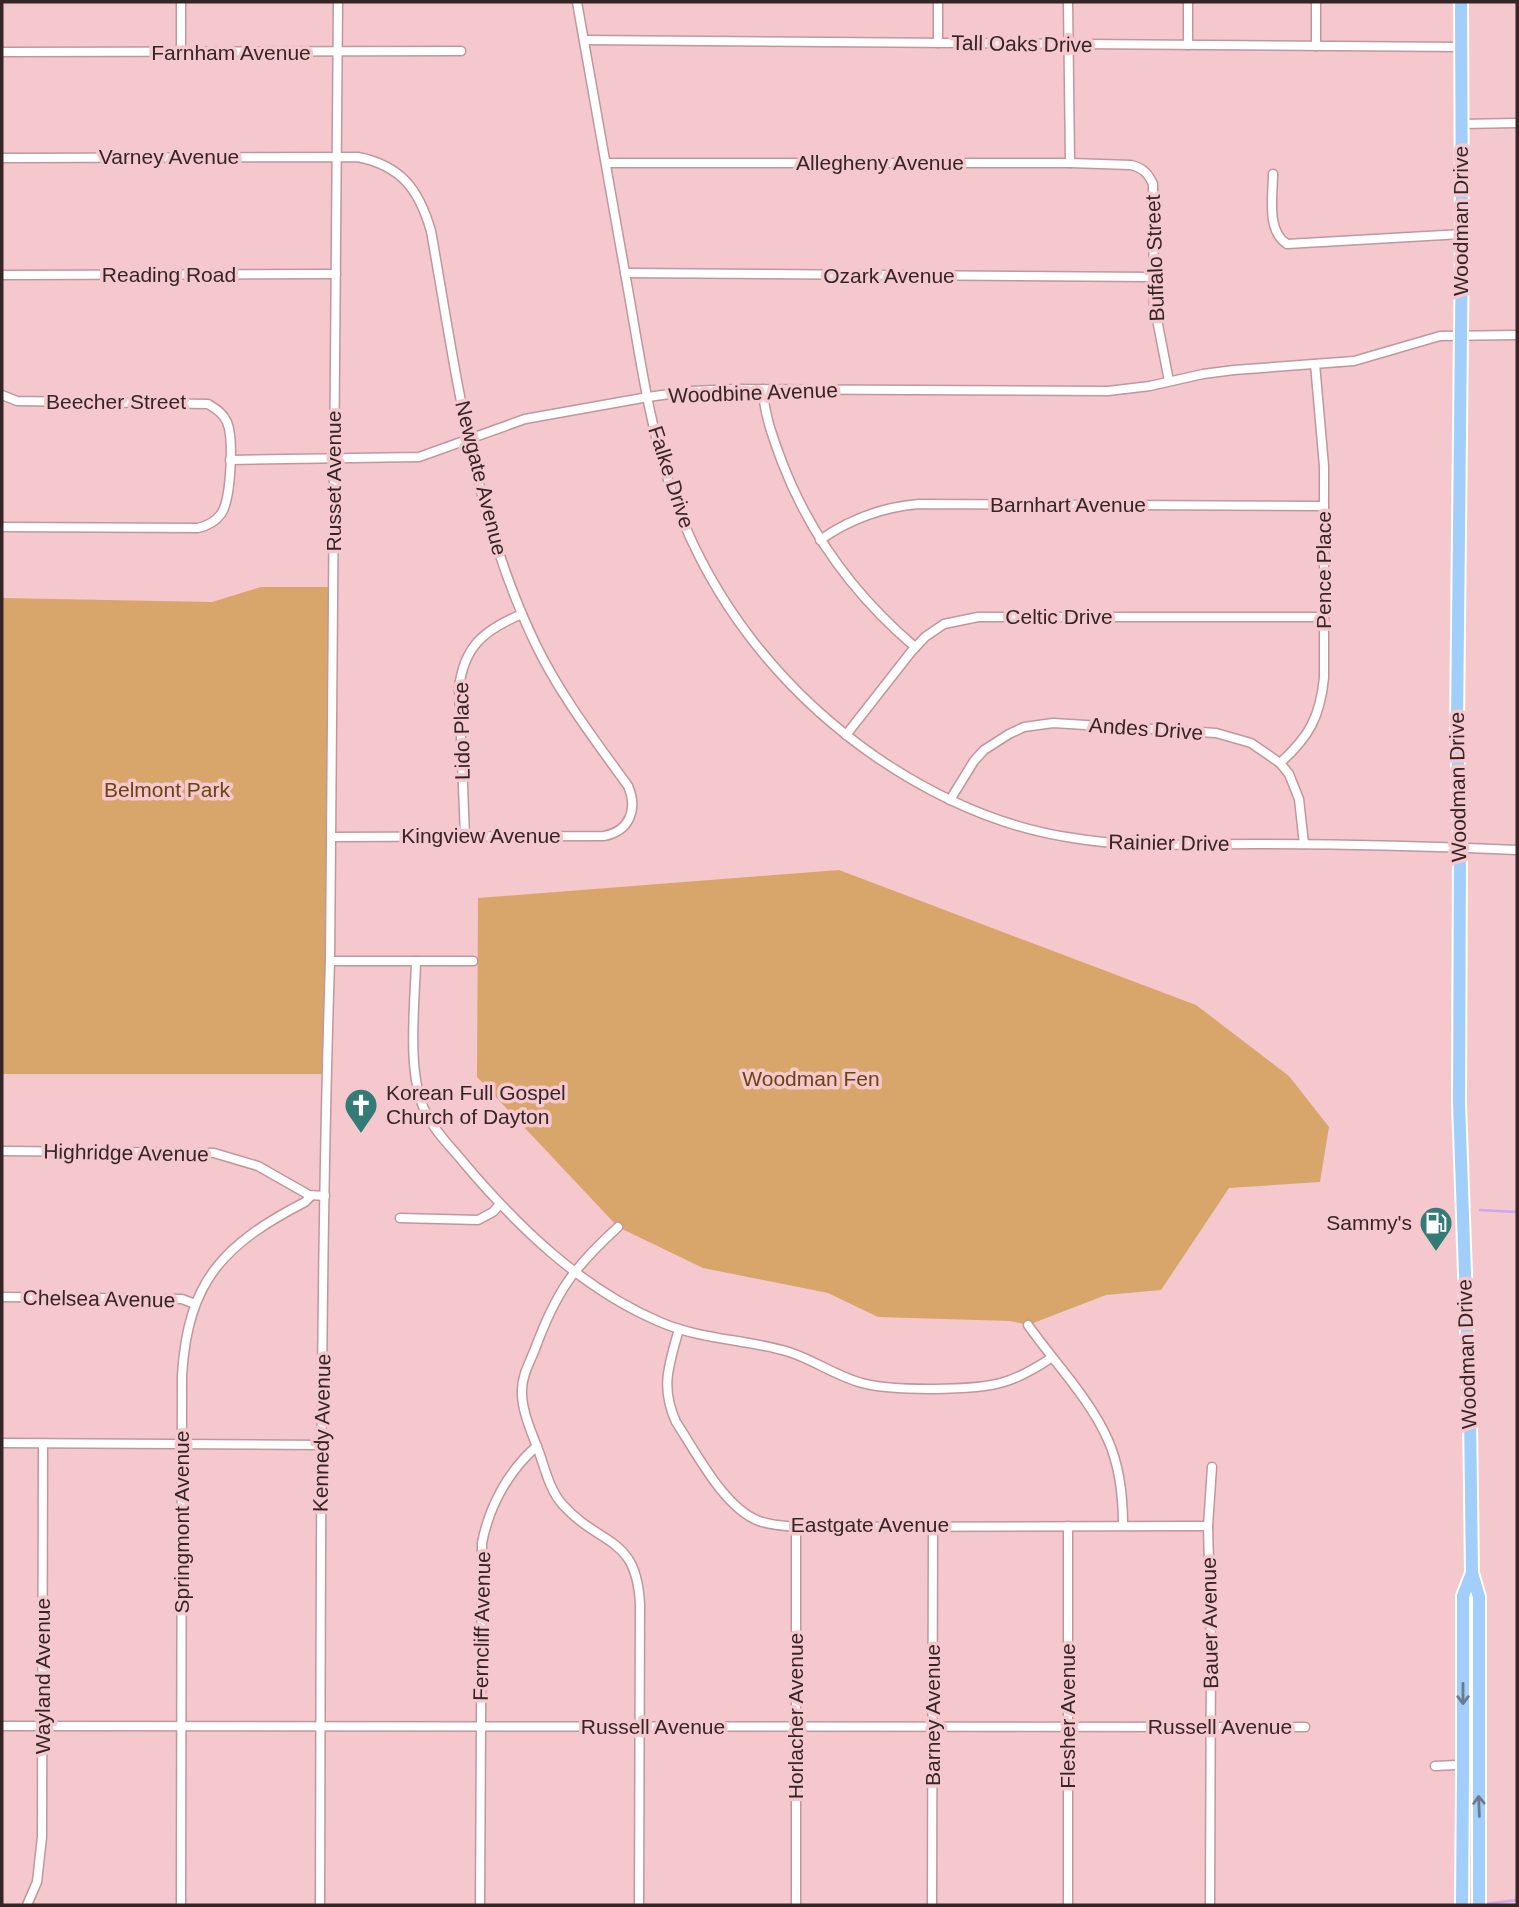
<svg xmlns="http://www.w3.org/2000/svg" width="1519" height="1907" viewBox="0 0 1519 1907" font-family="Helvetica,sans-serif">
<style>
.green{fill:#d8a66b}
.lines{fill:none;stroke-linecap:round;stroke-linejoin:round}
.stream{stroke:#d0a7ef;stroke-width:2.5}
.street-casing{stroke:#c1969c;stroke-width:11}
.primary-casing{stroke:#fff;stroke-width:16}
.street{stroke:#fff;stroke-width:8}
.primary{stroke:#a1cefa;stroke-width:12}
.primary-bridge-casing{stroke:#fff;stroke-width:16;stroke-linecap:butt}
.primary-bridge{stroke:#a1cefa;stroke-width:12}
.oneway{stroke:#6c7a90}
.labels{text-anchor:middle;stroke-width:7;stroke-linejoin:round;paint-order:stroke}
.street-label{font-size:21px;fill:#362527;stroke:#f5c8cd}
.park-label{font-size:21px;fill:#6a440e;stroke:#f5c8cd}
.poi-label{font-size:21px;fill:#362527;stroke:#f5c8cd;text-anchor:start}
</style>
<rect width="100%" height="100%" fill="#f5c8cd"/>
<g class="green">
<path d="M261,587H334L326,1074H2V598L212,602Z"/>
<path d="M839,870L1196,1005L1289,1076L1329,1127L1320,1182L1229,1188L1161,1290L1106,1295L1028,1325L1010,1321L878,1317L828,1293L703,1268L618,1227L477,1077L478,898Z"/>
</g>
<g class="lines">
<g class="stream">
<path d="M1480,1210L1517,1212"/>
<path d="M1485,1904L1517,1900"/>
</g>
<defs>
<g id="street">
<path d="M181,2V53"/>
<path d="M577,2C593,96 610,190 627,284C639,350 648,419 669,483C706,597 781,692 879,759C937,798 1004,828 1073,838C1132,848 1194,844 1254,844C1342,844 1429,846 1517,850"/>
<path d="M938,2V43"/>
<path d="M1068,2L1070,163"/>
<path d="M584,40L1461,47"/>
<path d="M1188,45V2"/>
<path d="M1316,46V2"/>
<path d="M2,52L461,51"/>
<path d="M1461,124L1517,123"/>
<path d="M2,158L358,157C402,166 419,190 431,231C456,371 473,514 535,643C560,695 595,740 628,786C638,809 630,831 604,836L331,837"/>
<path d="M606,163H1070L1131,165C1143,168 1148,173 1153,184L1154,304L1169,381"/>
<path d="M1273,174C1273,195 1266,231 1287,244L1462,234"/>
<path d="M625,273L1152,277"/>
<path d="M2,275L336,274"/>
<path d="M763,389C764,414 773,438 782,462C810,535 855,596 915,647"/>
<path d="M2,395L17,401L208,404C216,409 223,413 227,422C234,439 231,500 221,514C215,522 207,526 198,528L2,527"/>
<path d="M230,460L419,457L525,419L648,397L691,391L737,389L1108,391L1150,386L1203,374L1234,370L1354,361L1440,336L1517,335"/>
<path d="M820,540C850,519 883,507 919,504L1324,506"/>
<path d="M846,735L911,652L925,637L944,624L978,617H1324"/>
<path d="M1280,763C1309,737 1320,717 1324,678V466L1315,364"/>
<path d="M950,800L974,761L984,750L1009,734L1024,727L1053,723L1216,733L1251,743L1280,763L1289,774L1299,799L1304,844"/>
<path d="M465,836L459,688C464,646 484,630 522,614"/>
<path d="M330,961H473"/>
<path d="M416,961C415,1004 406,1075 426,1113C435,1132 451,1147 464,1163C518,1227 582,1289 660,1322C701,1340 747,1339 789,1352C814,1360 836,1376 862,1383C890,1391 976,1391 1004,1382C1021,1377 1036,1368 1051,1358"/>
<path d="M2,1151L214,1153L258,1166L309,1195L325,1196"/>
<path d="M400,1218L478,1220L493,1212L500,1204"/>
<path d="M618,1227C573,1268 556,1292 535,1349C530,1362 522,1375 522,1390C521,1410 532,1433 539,1452C545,1469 550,1491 563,1505C601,1547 637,1535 640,1605L639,1905"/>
<path d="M2,1297L182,1299L195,1304"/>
<path d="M1028,1325C1054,1362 1090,1399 1108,1440C1120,1467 1123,1497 1123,1525"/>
<path d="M679,1329C669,1365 660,1387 676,1422C696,1452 724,1508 759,1521C770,1525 784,1526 796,1527L1208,1526"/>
<path d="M2,1443L322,1445"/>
<path d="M2,1726L1305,1727"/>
<path d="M1435,1766L1478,1764"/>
<path d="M27,1905L37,1882L42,1837L43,1444"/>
<path d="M181,1905L182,1375C188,1280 224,1244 305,1202L311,1196"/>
<path d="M320,1905C321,1590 320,1275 330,961L338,2"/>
<path d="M480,1905L482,1543C489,1507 508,1471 537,1446"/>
<path d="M796,1905V1527"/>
<path d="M932,1905L933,1526"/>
<path d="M1068,1905V1526"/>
<path d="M1210,1905L1211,1641L1208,1526L1212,1467"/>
</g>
<g id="primary">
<path d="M1461,2L1462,234L1457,727L1460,847L1459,1103L1470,1416L1472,1573L1479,1597V1905"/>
<path d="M1463,1757V1596L1472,1573"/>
<path d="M1462,1905L1463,1773"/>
</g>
</defs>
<use href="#street" class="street-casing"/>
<use href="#primary" class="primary-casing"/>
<use href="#street" class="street"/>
<use href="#primary" class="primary"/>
<defs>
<path id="primary-bridge" d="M1463,1773V1757"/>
</defs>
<use href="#primary-bridge" class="primary-bridge-casing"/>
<use href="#primary-bridge" class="primary-bridge"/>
</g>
<defs><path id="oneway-shaft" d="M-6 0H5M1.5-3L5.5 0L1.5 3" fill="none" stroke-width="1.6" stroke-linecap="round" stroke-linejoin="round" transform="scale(1.75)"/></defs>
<g class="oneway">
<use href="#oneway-shaft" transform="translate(1463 1694) rotate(90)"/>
<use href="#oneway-shaft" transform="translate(1479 1806) rotate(-92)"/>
</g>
<defs>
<symbol id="church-pin" viewBox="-11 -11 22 30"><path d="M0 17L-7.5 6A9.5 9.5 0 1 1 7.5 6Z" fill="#327b77" stroke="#f5c8cd"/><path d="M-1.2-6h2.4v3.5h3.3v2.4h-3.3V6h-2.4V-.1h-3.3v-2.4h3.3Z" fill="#fff"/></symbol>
<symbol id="fuel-pin" viewBox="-11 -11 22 30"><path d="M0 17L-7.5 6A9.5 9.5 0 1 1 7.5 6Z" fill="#327b77" stroke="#f5c8cd"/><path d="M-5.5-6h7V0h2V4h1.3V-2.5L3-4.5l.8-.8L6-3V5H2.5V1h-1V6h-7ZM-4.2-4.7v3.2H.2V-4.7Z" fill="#fff"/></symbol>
</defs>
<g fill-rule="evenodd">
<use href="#church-pin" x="342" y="1086" width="38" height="52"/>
<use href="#fuel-pin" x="1417" y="1204" width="38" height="52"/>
</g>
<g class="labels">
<g class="street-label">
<text transform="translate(1022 44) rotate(1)" y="7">Tall Oaks Drive</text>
<text x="231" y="60">Farnham Avenue</text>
<text x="169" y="164">Varney Avenue</text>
<text x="880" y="170">Allegheny Avenue</text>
<text transform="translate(1461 221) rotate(-90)" y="7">Woodman Drive</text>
<text transform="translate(1155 258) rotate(-92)" y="7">Buffalo Street</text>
<text x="169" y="282">Reading Road</text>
<text x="889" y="283">Ozark Avenue</text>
<text transform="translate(753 393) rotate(-2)" y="7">Woodbine Avenue</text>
<text x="116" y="409">Beecher Street</text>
<text transform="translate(671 477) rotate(72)" y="7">Falke Drive</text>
<text transform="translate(481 478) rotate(76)" y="7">Newgate Avenue</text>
<text transform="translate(334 481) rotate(-90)" y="7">Russet Avenue</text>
<text x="1068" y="512">Barnhart Avenue</text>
<text transform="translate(1324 570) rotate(-90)" y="7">Pence Place</text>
<text x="1059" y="624">Celtic Drive</text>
<text transform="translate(1146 729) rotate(4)" y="7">Andes Drive</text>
<text transform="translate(462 731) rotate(-91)" y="7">Lido Place</text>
<text transform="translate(1458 787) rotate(-91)" y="7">Woodman Drive</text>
<text x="481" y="843">Kingview Avenue</text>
<text transform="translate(1169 843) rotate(1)" y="7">Rainier Drive</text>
<text transform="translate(126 1153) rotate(1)" y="7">Highridge Avenue</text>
<text transform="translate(99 1299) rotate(1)" y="7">Chelsea Avenue</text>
<text transform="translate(1467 1354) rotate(-92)" y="7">Woodman Drive</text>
<text transform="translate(322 1433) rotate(-89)" y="7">Kennedy Avenue</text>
<text transform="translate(182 1522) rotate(-90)" y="7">Springmont Avenue</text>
<text x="870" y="1532">Eastgate Avenue</text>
<text transform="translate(1210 1623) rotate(-91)" y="7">Bauer Avenue</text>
<text transform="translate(482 1626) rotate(-89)" y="7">Ferncliff Avenue</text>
<text transform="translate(43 1676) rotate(-90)" y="7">Wayland Avenue</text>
<text transform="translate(933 1715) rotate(-90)" y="7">Barney Avenue</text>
<text transform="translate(796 1716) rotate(-90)" y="7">Horlacher Avenue</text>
<text transform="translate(1068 1716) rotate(-90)" y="7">Flesher Avenue</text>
<text x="653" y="1734">Russell Avenue</text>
<text x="1220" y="1734">Russell Avenue</text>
</g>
<g class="park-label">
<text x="167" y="797">Belmont Park</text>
<text x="811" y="1086">Woodman Fen</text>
</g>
<g class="poi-label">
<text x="386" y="1100">Korean Full Gospel<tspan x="386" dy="24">Church of Dayton</tspan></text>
<text x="1412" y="1230" text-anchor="end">Sammy's</text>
</g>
</g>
<rect width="1519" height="1907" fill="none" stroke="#362527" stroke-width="7"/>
</svg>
